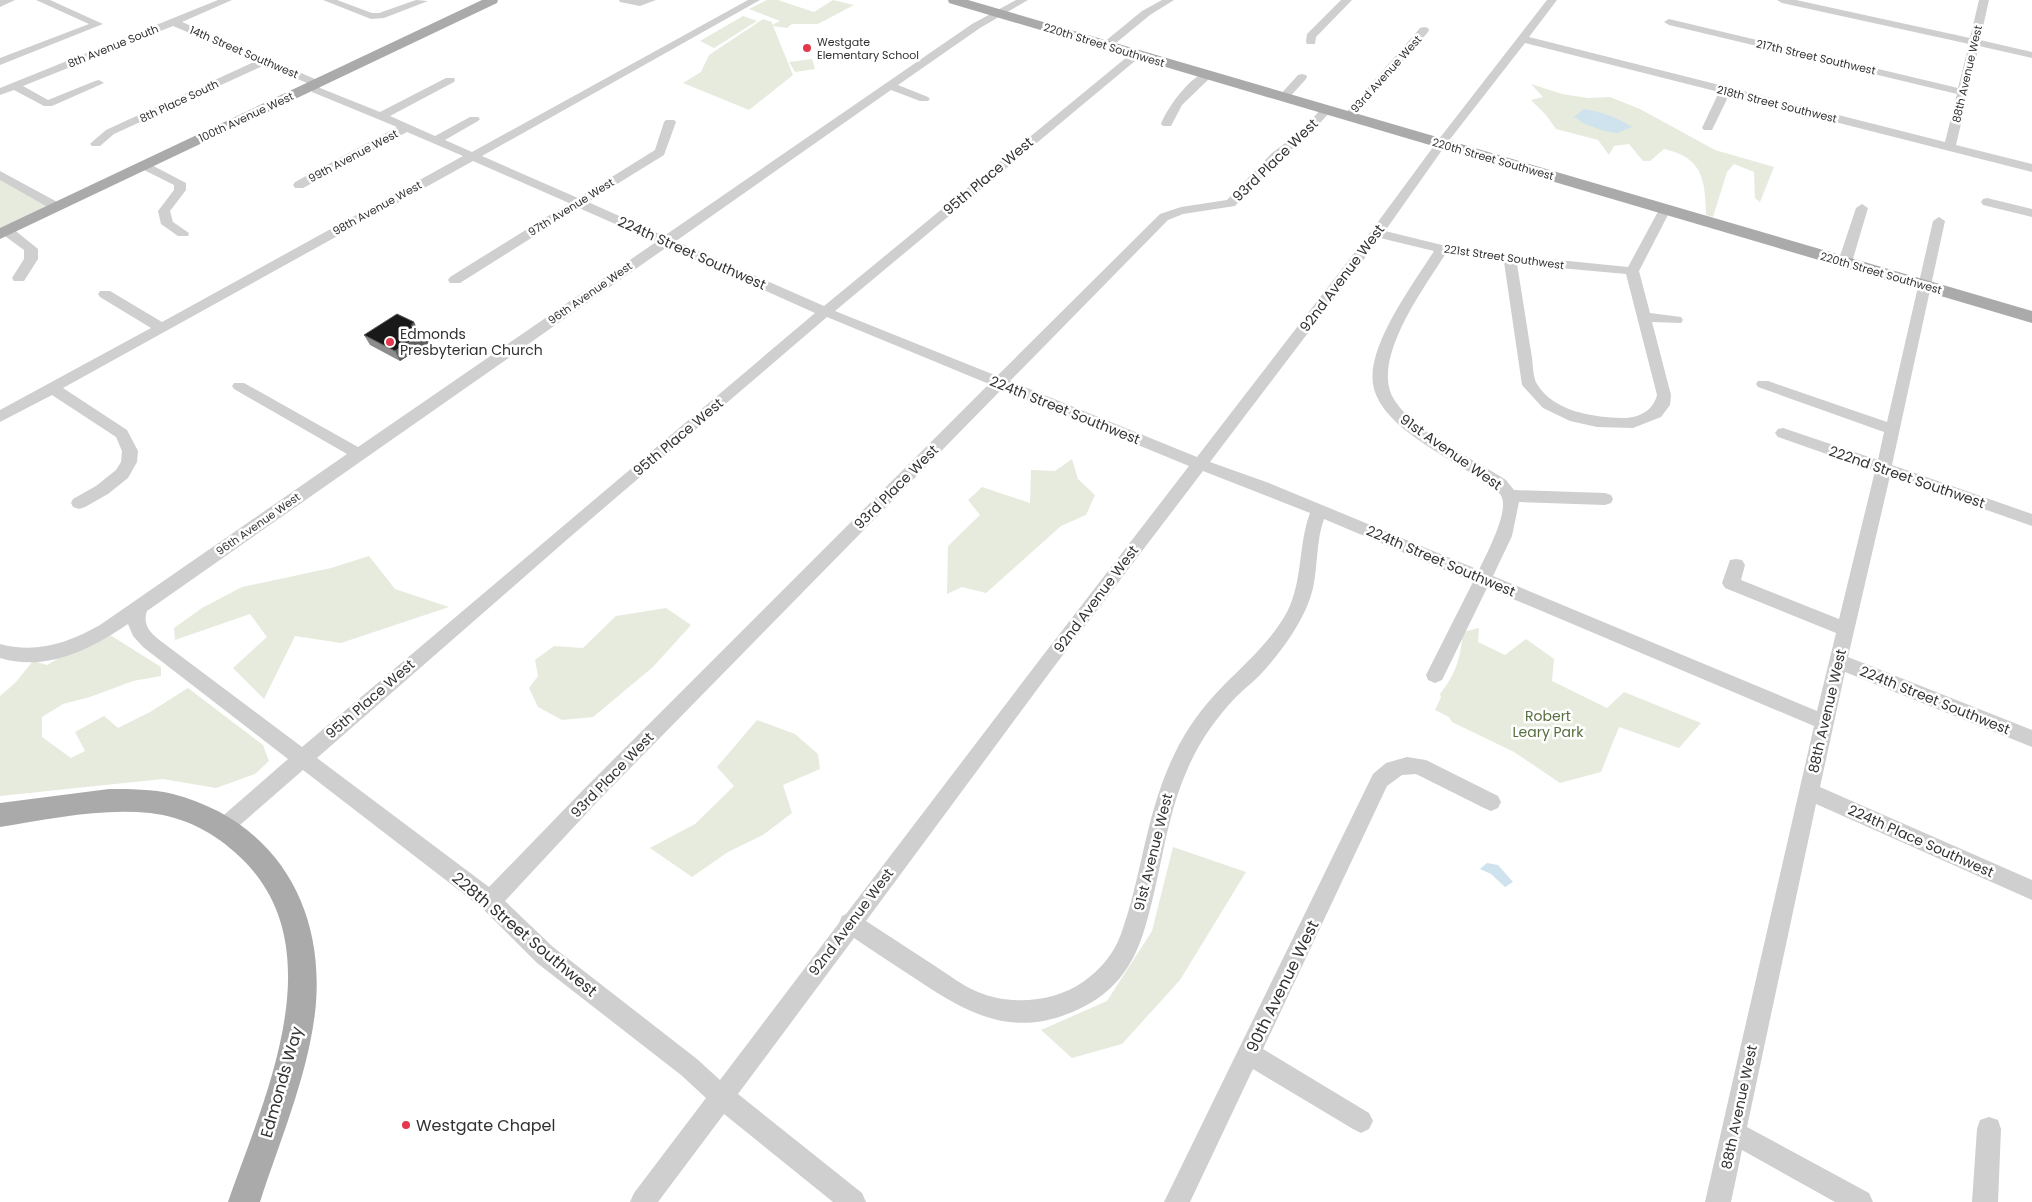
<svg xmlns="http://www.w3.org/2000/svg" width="2032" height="1202" viewBox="0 0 2032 1202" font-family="Poppins,sans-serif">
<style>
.green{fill:#e6ebde}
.water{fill:#cee3ed}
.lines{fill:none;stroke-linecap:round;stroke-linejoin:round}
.minor{fill:#cfcfcf;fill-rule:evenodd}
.major{fill:#aaa;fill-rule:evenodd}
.wall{fill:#8c8c8c}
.shaded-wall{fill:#5e5e5e}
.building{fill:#191919;stroke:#5e5e5e}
.poi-dot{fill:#e5384e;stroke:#fff;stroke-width:2}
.labels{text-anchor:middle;stroke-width:5;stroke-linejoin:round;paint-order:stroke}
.far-poi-label{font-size:11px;fill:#323232;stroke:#fff;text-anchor:start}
.far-street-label{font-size:11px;fill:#323232;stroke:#fff}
.street-label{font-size:14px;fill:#323232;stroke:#fff}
.poi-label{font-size:14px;fill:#323232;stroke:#fff;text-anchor:start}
.park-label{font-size:14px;fill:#576e3e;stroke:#fff}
.near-street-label{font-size:16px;fill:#323232;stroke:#fff}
.near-poi-label{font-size:16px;fill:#323232;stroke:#fff;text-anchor:start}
</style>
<rect width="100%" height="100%" fill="#fff"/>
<g class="green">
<path d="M767,0H778L814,12L833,0L854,5L818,24H792L787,28L773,26L793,75L749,110L683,83L701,72L709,55L763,19L772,22V25L780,21L749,9Z"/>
<path d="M743,16L757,21L714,48L700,41Z"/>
<path d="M812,59L815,69L795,72L789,62Z"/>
<path d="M1531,84L1562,94L1588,98L1610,97L1640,109L1715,150L1774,167L1760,202L1755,198L1754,172L1734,164L1727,172L1713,217L1706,215C1705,179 1703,158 1664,149L1650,161H1643L1629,144L1614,146L1609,155L1598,140L1556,129L1546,115L1531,100L1543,97Z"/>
<path d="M0,175L57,207L0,234Z"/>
<path d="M1072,459L1078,479L1095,495L1086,515L1061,526L986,593L962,587L947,594L948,546L980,515L968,500L982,487L1030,503L1031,470L1055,471Z"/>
<path d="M369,556L395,589L449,607L341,643L295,636L264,699L233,668L267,637L250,614L175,640L174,628L202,608L242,587L331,568Z"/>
<path d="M666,608L691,625L653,667L593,717L562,720L538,707L529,688L538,676L535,660L554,646L583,648L616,616Z"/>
<path d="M1479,628L1478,642L1505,655L1526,639L1554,659L1552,681L1607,708L1624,692L1701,723L1679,748L1619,727L1601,772L1560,783L1514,752L1452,722L1449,717L1435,710L1441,697L1440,694C1457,672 1460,659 1463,632Z"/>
<path d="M110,635L161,667V676L133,681L90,697L63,704L42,717V737L71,758L85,751L75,732L104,716L118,728L150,712L188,688L263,745L269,761L255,774L216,788L163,779L0,796V696L16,682L33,661L47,665L74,649Z"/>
<path d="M757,720L795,734L818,754L820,769L783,785L792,813L763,835L728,852L692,877L650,848L695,824L734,786L717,767Z"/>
<path d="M1173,847L1246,872L1180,980L1122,1044L1072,1058L1041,1030L1107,1001L1152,931Z"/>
</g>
<g class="water">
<path d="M1584,109C1603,112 1616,117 1632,127L1617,133L1604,131L1583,123L1574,117Z"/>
<path d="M1487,863L1498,865L1513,882L1505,887L1491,874L1480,869Z"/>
</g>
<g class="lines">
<g class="minor">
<path d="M0,0H15L0,7Z"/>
<path d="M36,0H50L103,24L0,65V58L89,24Z"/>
<path d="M218,0H232L182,22L315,79L320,88L380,112L446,78H454L455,80L454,82L390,116L435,136L470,117H478L480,119L478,121L445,140L472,152L748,0H760L482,156L578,198L655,150L664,122L666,120H674L676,122L664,155L588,202L664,236L972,24L1016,0H1028L980,28L898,85L928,97L930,99L928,101H920L891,90L676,241L824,306L1133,52H1141L1142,54L1141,56L835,311L997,376L1160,214L1181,207L1227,200L1272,153L1300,132L1322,108H1330L1332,110L1330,112L1308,136L1280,159L1235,206L1183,214L1168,220L1010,381L1197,457L1372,230L1439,139L1547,0H1557L1529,37L1945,142L1957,94L1669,25L1664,22L1669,19L1958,88L1969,44L1782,3L1777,0H1796L1970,38L1979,0H1989L1980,40L2032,52V58L1979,46L1956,145L2032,164V172L1729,95L1712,130H1704L1702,128L1719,92L1525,43L1447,143L1385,231L1442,245L1510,255L1628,267L1661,206H1669L1671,209L1639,271L1650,313L1681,317L1683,320L1681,323L1652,322L1671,395L1670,405L1661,417L1633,428L1597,427L1570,421L1543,408L1522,385L1504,262L1446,253C1425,287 1368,362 1395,401C1418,435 1471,457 1506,480L1514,490L1605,493L1611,495L1613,499L1611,503L1605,505L1519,502L1512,536L1493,576L1817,711L1836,633L1725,588L1722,583L1730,560L1736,559L1742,560L1745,565L1741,580L1839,619L1875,471L1778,437L1775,433L1778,429L1783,428L1878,460L1884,432L1758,387L1756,384L1758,381H1768L1887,422L1933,221L1939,217L1945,221L1892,465L2032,514V526L1890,476L1848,657L2032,730V747L1845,672L1820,787L2032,880V900L1816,804L1747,1127L1869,1193L1873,1202H1835L1742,1150L1731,1202H1705L1814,726L1487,588L1442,680L1435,683L1428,680L1426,675L1473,582L1324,519C1316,541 1318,565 1313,588C1310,601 1304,614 1297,626C1287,643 1274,660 1260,675C1252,683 1244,689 1236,697C1216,718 1199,742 1188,768C1164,821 1161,879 1143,934C1132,968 1112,994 1079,1009C1016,1039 971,1016 919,981C897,967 875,952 854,938L738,1094L862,1193L866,1202H833L724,1114L658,1202H630L634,1193L706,1098L681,1075L537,963L482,908L303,770L232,832L225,835L218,832L215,826L218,820L288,759L143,647L133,636L128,624C90,650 46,672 0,658V644C36,654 68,643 100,625L347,454L234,389L232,386L234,383H244L358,447L656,242L579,208L460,283H450L448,280L450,277L569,203L473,161L63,388L127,430L138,451L137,462L128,478L108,494L85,507L79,509L73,507L71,503L73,499L96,486L116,470L121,462L122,451L116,437L52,395L0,422V410L151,328L100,297L98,294L100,291H110L162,322L463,156L407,132L303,188H295L293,185L295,182L397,127L312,92L307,83L265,65L114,134L100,146H92L90,144L92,142L106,130L256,61L173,26L23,86L48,100L95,81L99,80L104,83L52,106H44L14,90L0,95V88ZM1380,238L1434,251C1414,283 1367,345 1373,384C1376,403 1391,418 1405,430C1433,452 1465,468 1494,488C1497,491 1501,494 1502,498C1508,514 1486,555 1479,570L1269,483L1210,462ZM667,247L815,313L302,747L162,642C151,633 142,626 147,611ZM1517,264L1626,274L1657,395C1653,411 1639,418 1622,418C1593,417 1554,412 1537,384C1533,378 1533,365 1532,358C1527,327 1522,295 1517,264ZM827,317L989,384L584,789L489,887L317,758L570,537ZM1002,389L1189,466L1041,658L846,914L842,916L839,923L720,1080L697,1059L553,947L505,901L598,801ZM1203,471L1310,513C1298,545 1303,581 1287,612C1271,641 1247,662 1224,685C1204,705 1186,729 1174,755C1145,815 1143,873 1121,934C1114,954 1100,970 1083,982C1054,1002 1011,1006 978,992C963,986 949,975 935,966C912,951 889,936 866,921L1053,668Z"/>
<path d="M323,0H337L372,13H379L416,0L428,1L384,18L371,19Z"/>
<path d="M619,0H656L640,6L620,2Z"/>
<path d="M1162,0H1174L1150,15L1111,47H1103L1102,45L1103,43L1142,11Z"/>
<path d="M1341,0H1352L1316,37L1315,44H1307L1306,42L1307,34Z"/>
<path d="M1424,27L1428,28L1429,30L1428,32L1352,119H1344L1342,117L1344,115L1420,28Z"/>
<path d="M1207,72L1211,73L1212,75L1211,77L1182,105L1171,126H1163L1161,124C1167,108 1190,76 1207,72Z"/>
<path d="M1302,74L1306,75L1307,77L1306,79L1287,100H1279L1277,98L1279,96L1298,75Z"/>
<path d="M144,161L186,183V190L170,211L173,222L189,233L188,236H178L161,224L158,211L174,190V185L140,168L138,165Z"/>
<path d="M0,171L61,204L63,207L57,211L53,210L0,180Z"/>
<path d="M1987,198L2032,209V217L1983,205L1981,202L1983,199Z"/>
<path d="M1862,204L1868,208L1852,262L1845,266L1840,265L1838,262L1856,208Z"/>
<path d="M7,227L12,228L38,249V259L24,281H14L12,278L24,259V250L2,234L1,231L2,228Z"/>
<path d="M1407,757L1426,760L1498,796L1501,802L1498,808L1491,811L1484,808L1416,774L1402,775L1387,786L1263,1049L1369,1113L1373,1121L1369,1129L1361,1133L1353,1129L1253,1069L1190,1202H1164L1373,774L1386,763Z"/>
<path d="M1989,1117L1998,1120L2001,1129L1998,1202H1972L1977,1129L1980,1120Z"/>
</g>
<g class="major">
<path d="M482,0H498L497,3L0,239V228Z"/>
<path d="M948,0H968L2032,311V323L949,3Z"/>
<path d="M109,789C130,789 152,789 173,794C276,821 327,909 315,1013C307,1078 280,1140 260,1202H228C263,1100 337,948 240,857C215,833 185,817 150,813C100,808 50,819 0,827V803Z"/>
</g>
</g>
<path class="wall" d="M414,322L417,329L424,332L429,343L400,361L370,345L364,335Z"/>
<g class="shaded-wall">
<path d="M414,322L419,333L411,326Z"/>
<path d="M424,332L429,343L400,361L395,351Z"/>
</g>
<path class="building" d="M397,314L414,322L411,326L424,332L395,351L364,335Z"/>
<g class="poi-dot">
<circle cx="807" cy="48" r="5"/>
<circle cx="390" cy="342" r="5"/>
<circle cx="406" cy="1125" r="5"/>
</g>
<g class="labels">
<g class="far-poi-label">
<text x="817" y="46">Westgate<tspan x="817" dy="13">Elementary School</tspan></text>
</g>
<g class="far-street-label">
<text transform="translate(1104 45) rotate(17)" y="4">220th Street Southwest</text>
<text transform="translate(113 46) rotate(-22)" y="4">8th Avenue South</text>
<text transform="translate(244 52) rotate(23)" y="4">14th Street Southwest</text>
<text transform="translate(1816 57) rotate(13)" y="4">217th Street Southwest</text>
<text transform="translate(1386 74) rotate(-48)" y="4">93rd Avenue West</text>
<text transform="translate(1967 74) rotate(-77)" y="4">88th Avenue West</text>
<text transform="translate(179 101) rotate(-25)" y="4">8th Place South</text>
<text transform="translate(1777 104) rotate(14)" y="4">218th Street Southwest</text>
<text transform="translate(246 117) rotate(-25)" y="4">100th Avenue West</text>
<text transform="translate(353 156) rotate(-28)" y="4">99th Avenue West</text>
<text transform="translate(1493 159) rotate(16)" y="4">220th Street Southwest</text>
<text transform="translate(571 207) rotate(-32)" y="4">97th Avenue West</text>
<text transform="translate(377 208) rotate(-29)" y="4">98th Avenue West</text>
<text transform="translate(1504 257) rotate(8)" y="4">221st Street Southwest</text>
<text transform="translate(1881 273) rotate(16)" y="4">220th Street Southwest</text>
<text transform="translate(590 293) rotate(-35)" y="4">96th Avenue West</text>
<text transform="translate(258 524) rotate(-35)" y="4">96th Avenue West</text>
</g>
<g class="street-label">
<text transform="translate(1275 160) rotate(-44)" y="5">93rd Place West</text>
<text transform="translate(988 176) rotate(-40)" y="5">95th Place West</text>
<text transform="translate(692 253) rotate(24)" y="5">224th Street Southwest</text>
<text transform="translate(1342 278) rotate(-53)" y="5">92nd Avenue West</text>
<text transform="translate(1065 410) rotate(22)" y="5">224th Street Southwest</text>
<text transform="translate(678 437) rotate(-40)" y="5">95th Place West</text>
<text transform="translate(1451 452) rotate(35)" y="5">91st Avenue West</text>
<text transform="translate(1907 477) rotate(19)" y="5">222nd Street Southwest</text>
<text transform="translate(896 487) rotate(-45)" y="5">93rd Place West</text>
<text transform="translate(1441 561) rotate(23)" y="5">224th Street Southwest</text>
<text transform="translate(1096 599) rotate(-53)" y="5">92nd Avenue West</text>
<text transform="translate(370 699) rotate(-41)" y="5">95th Place West</text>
<text transform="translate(1935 700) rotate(22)" y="5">224th Street Southwest</text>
<text transform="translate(1827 711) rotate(-77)" y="5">88th Avenue West</text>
<text transform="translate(612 775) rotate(-46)" y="5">93rd Place West</text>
<text transform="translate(1921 841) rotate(24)" y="5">224th Place Southwest</text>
<text transform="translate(1153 852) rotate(-76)" y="5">91st Avenue West</text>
<text transform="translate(851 922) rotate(-53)" y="5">92nd Avenue West</text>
<text transform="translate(1739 1107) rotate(-78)" y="5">88th Avenue West</text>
</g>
<g class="poi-label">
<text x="400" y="339">Edmonds<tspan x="400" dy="16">Presbyterian Church</tspan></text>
</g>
<g class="park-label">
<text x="1548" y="721">Robert<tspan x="1548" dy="16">Leary Park</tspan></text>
</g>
<g class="near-street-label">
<text transform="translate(525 934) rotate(40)" y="6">228th Street Southwest</text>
<text transform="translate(1282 986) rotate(-64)" y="6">90th Avenue West</text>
<text transform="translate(281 1082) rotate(-74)" y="6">Edmonds Way</text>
</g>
<g class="near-poi-label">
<text x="416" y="1131">Westgate Chapel</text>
</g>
</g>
</svg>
